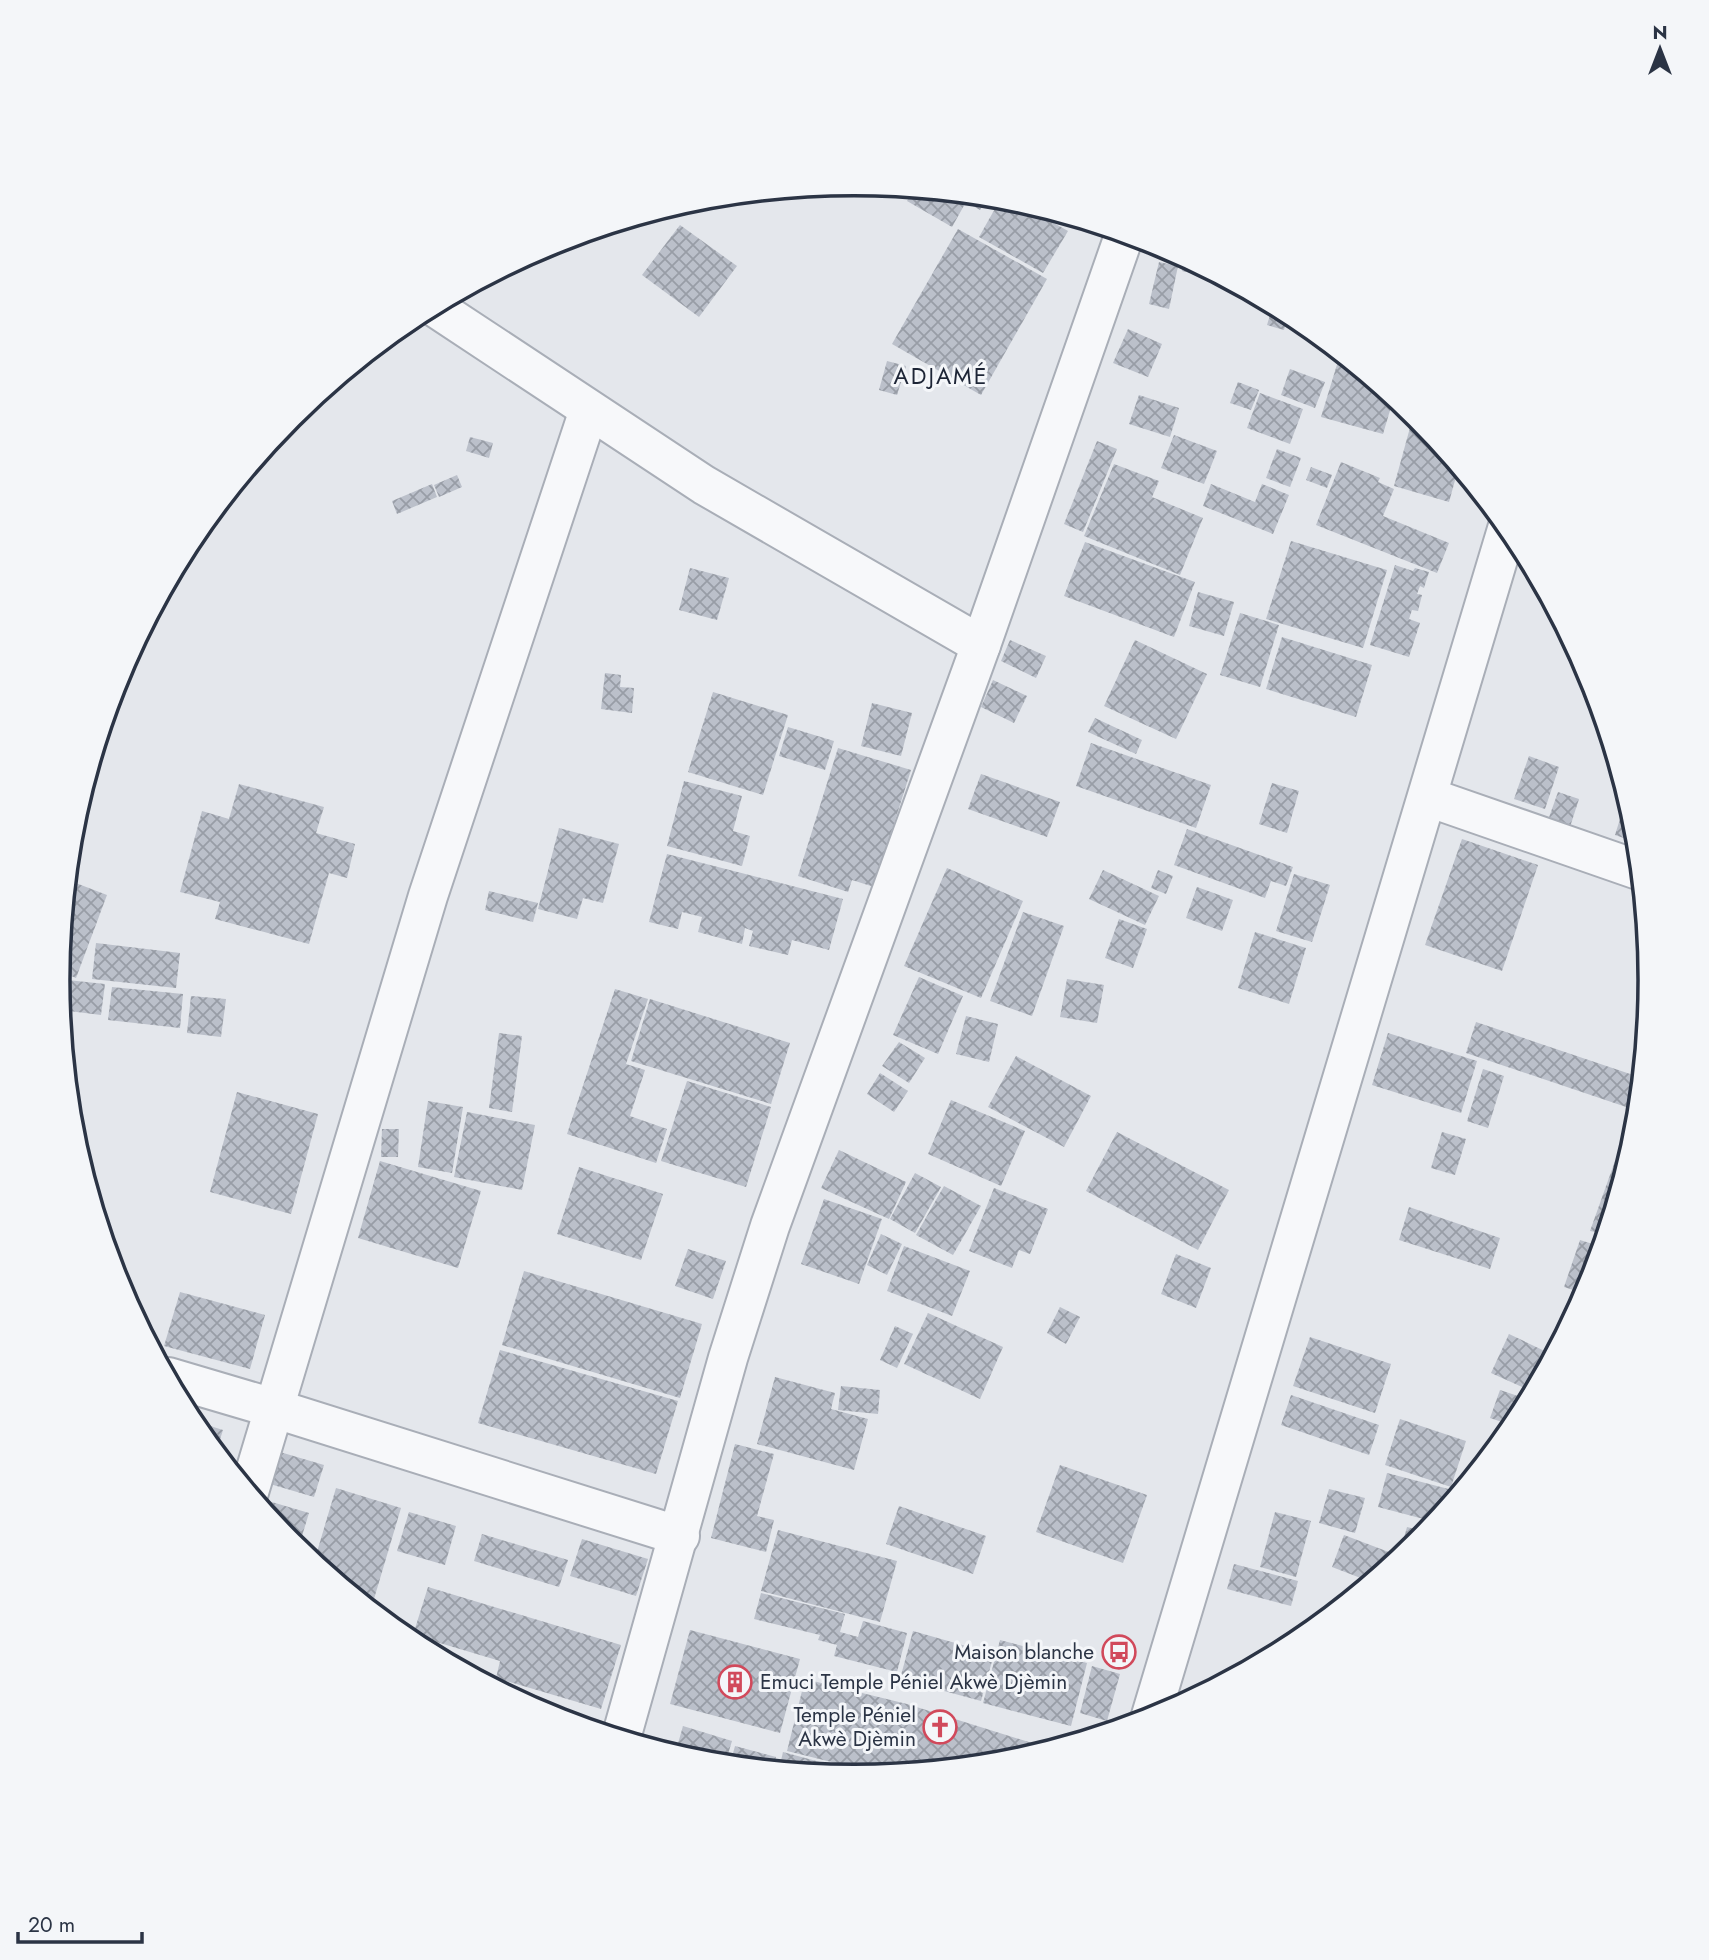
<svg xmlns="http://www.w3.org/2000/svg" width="1709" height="1960" viewBox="0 0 1709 1960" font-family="Jost,sans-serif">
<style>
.building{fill:url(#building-cross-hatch)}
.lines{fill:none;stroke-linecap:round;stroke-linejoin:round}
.minor-casing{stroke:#a9aeb7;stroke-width:42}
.minor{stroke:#f7f8fa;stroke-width:38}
.labels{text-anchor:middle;stroke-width:6;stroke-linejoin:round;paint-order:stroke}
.poi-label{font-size:21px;fill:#2b3445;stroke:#f4f6f9;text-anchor:end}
.neighbourhood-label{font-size:23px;letter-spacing:2px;fill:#1d2536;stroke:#f4f6f9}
.rim{fill:none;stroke:#2b3445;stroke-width:3.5}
</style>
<defs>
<pattern id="building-cross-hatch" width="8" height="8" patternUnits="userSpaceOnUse" patternTransform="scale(1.75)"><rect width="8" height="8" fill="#bbc0ca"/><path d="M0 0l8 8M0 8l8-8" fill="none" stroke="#989da6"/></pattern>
</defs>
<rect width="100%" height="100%" fill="#e4e7ec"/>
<g class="building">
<path d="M914,189L988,196L980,210L966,202L952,227L907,201Z"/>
<path d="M1001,198L1011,199L1068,231L1043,273L979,237Z"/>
<path d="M680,225L737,266L699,317L642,275Z"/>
<path d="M958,229L1047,279L981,395L892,344Z"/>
<path d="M1185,257L1226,279L1225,280L1182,271Z"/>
<path d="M1159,262L1178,266L1169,309L1149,304Z"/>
<path d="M1273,305L1289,313L1284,330L1267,325Z"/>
<path d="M1128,329L1162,344L1148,377L1113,363Z"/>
<path d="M1339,358L1351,362L1394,397L1383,434L1321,417Z"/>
<path d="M887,361L906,366L897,395L879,390Z"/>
<path d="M1290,369L1325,382L1315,408L1281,395Z"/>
<path d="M1238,382L1259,390L1251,410L1230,403Z"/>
<path d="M1260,393L1303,409L1290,444L1247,428Z"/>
<path d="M1139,395L1179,408L1170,437L1129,424Z"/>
<path d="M1414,413L1459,466L1449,502L1394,486Z"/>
<path d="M1174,435L1217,451L1204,484L1161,468Z"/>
<path d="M470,437L493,443L489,458L466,451Z"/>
<path d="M1097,441L1117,449L1083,532L1064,524Z"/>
<path d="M1277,449L1301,458L1290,487L1266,478Z"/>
<path d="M1341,462L1380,478L1378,482L1394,489L1383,516L1449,543L1437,573L1316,525Z"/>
<path d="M1114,464L1159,481L1152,497L1203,518L1180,575L1084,536Z"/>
<path d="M1311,467L1332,475L1327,488L1306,480Z"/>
<path d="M457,475L462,487L439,497L434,485Z"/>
<path d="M432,484L437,497L397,514L392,501Z"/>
<path d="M1211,484L1255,502L1262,484L1289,495L1273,534L1203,506Z"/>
<path d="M1291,541L1387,570L1363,648L1266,619Z"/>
<path d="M1085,542L1195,582L1174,637L1064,596Z"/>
<path d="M1395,565L1413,571L1415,568L1429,572L1424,588L1420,586L1417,594L1422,595L1418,611L1412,610L1409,619L1420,623L1409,657L1370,645Z"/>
<path d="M690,568L729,578L717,620L679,610Z"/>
<path d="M1198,592L1234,602L1224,636L1189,626Z"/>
<path d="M1240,613L1279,625L1260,687L1220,675Z"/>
<path d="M1282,637L1372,665L1356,717L1266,689Z"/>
<path d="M1010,640L1046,656L1036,678L1001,661Z"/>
<path d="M1135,640L1207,674L1176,739L1104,706Z"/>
<path d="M605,673L621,675L620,687L634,688L632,713L601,709Z"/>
<path d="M993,680L1027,696L1014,723L981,707Z"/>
<path d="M713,692L788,715L763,795L688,772Z"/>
<path d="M872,703L912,713L901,756L861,746Z"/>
<path d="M1095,718L1142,740L1136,754L1088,732Z"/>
<path d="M788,727L834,741L825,770L779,756Z"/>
<path d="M1091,743L1211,785L1196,828L1076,786Z"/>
<path d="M838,748L911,770L874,887L852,880L848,892L798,876Z"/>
<path d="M1529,756L1559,767L1545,809L1514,799Z"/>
<path d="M981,774L1060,802L1047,837L968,809Z"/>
<path d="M684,781L742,796L733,831L750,836L742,866L667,846Z"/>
<path d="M1272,783L1299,791L1287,833L1259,824Z"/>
<path d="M239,784L324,807L316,833L355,844L347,878L329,873L309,944L215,919L220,902L180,892L202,811L229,819Z"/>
<path d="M1558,792L1579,799L1569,830L1547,823Z"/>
<path d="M1626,800L1629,801L1636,825L1638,843L1615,835Z"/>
<path d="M559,828L619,844L603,903L583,898L577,919L538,909Z"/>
<path d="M1187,829L1293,867L1286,886L1271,881L1265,898L1174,865Z"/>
<path d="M1462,839L1538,865L1502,971L1425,945Z"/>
<path d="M667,854L843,899L829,950L792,940L788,955L749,946L753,931L745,928L742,944L698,932L702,917L682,912L678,929L649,922Z"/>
<path d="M947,868L1023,901L981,998L904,966Z"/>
<path d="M1103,870L1159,896L1145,925L1089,899Z"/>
<path d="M1158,870L1173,876L1166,894L1151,888Z"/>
<path d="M1294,874L1330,885L1312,942L1276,931Z"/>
<path d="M68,880L107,895L76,978L59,971Z"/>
<path d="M1197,887L1233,900L1222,931L1186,918Z"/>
<path d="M489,891L538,903L533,922L485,910Z"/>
<path d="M1023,912L1064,926L1032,1016L990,1001Z"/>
<path d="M1119,919L1147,929L1133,968L1105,958Z"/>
<path d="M1255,932L1306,948L1289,1004L1238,988Z"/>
<path d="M96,943L180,953L176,988L92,979Z"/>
<path d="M919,977L963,996L938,1054L893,1035Z"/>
<path d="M58,979L105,984L101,1015L61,1010Z"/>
<path d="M1067,979L1104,985L1097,1023L1060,1017Z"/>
<path d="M112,987L183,994L180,1028L108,1020Z"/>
<path d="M615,989L648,999L626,1064L645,1070L630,1116L667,1129L656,1163L567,1134Z"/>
<path d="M191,996L226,999L221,1037L187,1033Z"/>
<path d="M650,999L790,1043L771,1104L631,1061Z"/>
<path d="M966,1016L998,1024L989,1062L956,1054Z"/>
<path d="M1476,1022L1642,1078L1638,1111L1466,1053Z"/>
<path d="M499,1033L522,1036L512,1112L489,1108Z"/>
<path d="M1388,1033L1477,1061L1461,1113L1372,1085Z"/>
<path d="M899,1042L925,1058L909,1083L882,1066Z"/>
<path d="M1016,1056L1091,1096L1064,1147L988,1107Z"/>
<path d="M1483,1069L1504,1076L1488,1128L1467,1121Z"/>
<path d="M880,1073L908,1091L894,1112L867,1094Z"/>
<path d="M687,1081L771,1107L746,1187L661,1161Z"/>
<path d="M237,1092L318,1114L291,1214L210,1192Z"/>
<path d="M951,1100L1025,1131L1001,1186L928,1154Z"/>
<path d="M428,1101L463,1107L452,1173L418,1167Z"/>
<path d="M467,1112L535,1125L522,1190L454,1177Z"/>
<path d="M382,1129H399L398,1157H381Z"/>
<path d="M1117,1132L1229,1190L1198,1250L1086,1191Z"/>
<path d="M1442,1132L1466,1139L1455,1175L1431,1168Z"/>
<path d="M839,1150L906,1182L889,1219L821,1188Z"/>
<path d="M380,1161L481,1191L458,1268L358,1238Z"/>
<path d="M1615,1161L1627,1165L1606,1234L1590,1231Z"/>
<path d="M579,1167L663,1194L641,1260L557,1234Z"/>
<path d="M915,1173L941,1187L915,1233L890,1219Z"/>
<path d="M944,1186L981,1206L953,1255L916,1235Z"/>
<path d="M994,1188L1048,1209L1030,1254L1019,1250L1012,1268L969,1251Z"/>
<path d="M824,1199L882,1219L859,1284L801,1264Z"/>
<path d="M1409,1207L1500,1238L1490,1269L1399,1240Z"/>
<path d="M881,1234L902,1244L887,1275L867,1265Z"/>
<path d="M1580,1240L1602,1247L1590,1285L1586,1294L1564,1287Z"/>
<path d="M904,1246L970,1271L952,1316L887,1291Z"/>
<path d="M688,1249L726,1261L713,1299L675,1286Z"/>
<path d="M1176,1254L1211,1268L1196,1308L1161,1294Z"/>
<path d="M524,1271L702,1324L680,1398L502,1345Z"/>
<path d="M180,1292L265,1315L250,1369L164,1346Z"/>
<path d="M1060,1307L1080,1317L1066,1344L1047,1333Z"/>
<path d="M928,1313L1003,1347L980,1399L904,1364Z"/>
<path d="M895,1326L913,1334L897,1368L880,1360Z"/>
<path d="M1509,1334L1553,1355L1533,1392L1491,1373Z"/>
<path d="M1310,1337L1391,1364L1375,1413L1293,1386Z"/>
<path d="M500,1350L678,1401L656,1474L478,1423Z"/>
<path d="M775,1377L835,1393L831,1409L868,1419L854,1470L757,1444Z"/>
<path d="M841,1386L880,1390L878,1414L838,1410Z"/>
<path d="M1500,1390L1524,1398L1514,1426L1490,1418Z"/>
<path d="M1291,1395L1379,1425L1369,1455L1281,1425Z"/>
<path d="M1400,1419L1466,1441L1451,1487L1385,1465Z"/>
<path d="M191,1420L223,1430L216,1452L192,1422Z"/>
<path d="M735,1444L774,1454L757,1516L774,1520L766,1552L711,1538Z"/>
<path d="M280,1452L324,1465L314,1497L270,1484Z"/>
<path d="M1060,1465L1147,1495L1123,1563L1036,1532Z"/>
<path d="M1387,1473L1460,1492L1435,1522L1378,1507Z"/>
<path d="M336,1488L401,1508L371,1609L314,1562Z"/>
<path d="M1329,1489L1365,1498L1355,1533L1319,1523Z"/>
<path d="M265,1500L309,1513L298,1549L291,1543L263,1509Z"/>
<path d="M899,1506L986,1536L973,1574L886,1544Z"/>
<path d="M409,1512L456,1526L445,1565L397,1551Z"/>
<path d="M1275,1512L1311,1521L1296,1577L1260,1567Z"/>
<path d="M1407,1527L1427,1532L1418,1544L1406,1553L1400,1552Z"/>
<path d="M778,1530L897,1561L880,1622L761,1591Z"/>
<path d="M482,1534L568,1560L559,1587L474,1561Z"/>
<path d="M1344,1535L1402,1557L1371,1582L1332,1567Z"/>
<path d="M582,1539L648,1559L636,1596L570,1576Z"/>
<path d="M1234,1564L1298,1581L1291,1606L1227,1589Z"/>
<path d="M428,1587L621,1645L601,1709L496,1678L500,1661L413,1635Z"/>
<path d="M761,1593L845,1614L840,1632L858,1637L863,1621L907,1633L897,1672L834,1656L837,1645L818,1640L820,1635L754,1619Z"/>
<path d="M690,1630L800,1659L780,1733L670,1704Z"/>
<path d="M913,1631L994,1654L981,1701L900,1679Z"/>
<path d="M1000,1640L1087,1663L1071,1726L983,1703Z"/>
<path d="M1092,1666L1120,1674L1107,1721L1080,1713Z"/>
<path d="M805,1679L907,1704L1051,1749L1010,1762L880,1774L787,1751Z"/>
<path d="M683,1726L732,1741L725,1764L699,1761L675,1754Z"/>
<path d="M735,1746L776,1757L773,1769L730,1764Z"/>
<path d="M783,1752L868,1775L854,1777L779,1769Z"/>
</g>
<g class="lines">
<defs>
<g id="minor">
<path d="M433,306L704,485L981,645"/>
<path d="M1428,797L1641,871"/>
<path d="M168,1377L273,1408L680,1536"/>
<path d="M249,1492L428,896L589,410"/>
<path d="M1150,1719L1508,526"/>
<path d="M621,1738L728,1358L770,1226L981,645L1125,233"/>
</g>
</defs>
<use href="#minor" class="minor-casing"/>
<use href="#minor" class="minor"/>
</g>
<defs>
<symbol id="bus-ring" viewBox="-11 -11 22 22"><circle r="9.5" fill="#f4f6f9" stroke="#d1495b" stroke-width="1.5"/><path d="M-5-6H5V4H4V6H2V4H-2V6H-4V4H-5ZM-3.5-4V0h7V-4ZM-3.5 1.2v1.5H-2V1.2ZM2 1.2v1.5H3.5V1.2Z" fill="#d1495b"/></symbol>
<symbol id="building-ring" viewBox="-11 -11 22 22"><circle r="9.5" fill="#f4f6f9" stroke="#d1495b" stroke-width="1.5"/><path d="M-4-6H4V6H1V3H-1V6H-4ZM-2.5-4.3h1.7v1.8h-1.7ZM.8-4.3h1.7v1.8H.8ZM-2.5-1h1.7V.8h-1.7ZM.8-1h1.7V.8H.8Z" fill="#d1495b"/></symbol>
<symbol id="church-ring" viewBox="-11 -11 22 22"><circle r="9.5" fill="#f4f6f9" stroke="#d1495b" stroke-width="1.5"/><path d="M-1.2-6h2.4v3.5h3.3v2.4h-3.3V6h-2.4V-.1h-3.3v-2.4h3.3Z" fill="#d1495b"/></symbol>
</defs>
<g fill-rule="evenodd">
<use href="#bus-ring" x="1100" y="1633" width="38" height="38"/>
<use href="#building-ring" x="716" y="1663" width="38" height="38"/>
<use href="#church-ring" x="921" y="1708" width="38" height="38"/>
</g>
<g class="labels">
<g class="poi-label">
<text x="1094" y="1659">Maison blanche</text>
<text x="760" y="1689" text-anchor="start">Emuci Temple Péniel Akwè Djèmin</text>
<text x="916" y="1722">Temple Péniel<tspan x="916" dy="24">Akwè Djèmin</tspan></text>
</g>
<g class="neighbourhood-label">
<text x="941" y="384">ADJAMÉ</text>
</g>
</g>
<path d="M0 0H1709V1960H0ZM70 980a784 784 0 1 1 1568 0a784 784 0 1 1-1568 0Z" fill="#f4f6f9" fill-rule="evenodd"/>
<path class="rim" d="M70 980a784 784 0 1 1 1568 0a784 784 0 1 1-1568 0Z"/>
<g transform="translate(1660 49)" stroke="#f4f6f9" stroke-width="5" paint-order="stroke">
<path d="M0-5L12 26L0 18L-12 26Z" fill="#2b3445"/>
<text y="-10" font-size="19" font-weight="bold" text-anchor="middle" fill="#2b3445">N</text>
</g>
<path d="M18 1932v10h124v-10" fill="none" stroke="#2b3445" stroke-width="3.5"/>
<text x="28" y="1932" font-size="21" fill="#2b3445" stroke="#f4f6f9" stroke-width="5" paint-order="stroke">20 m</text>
</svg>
